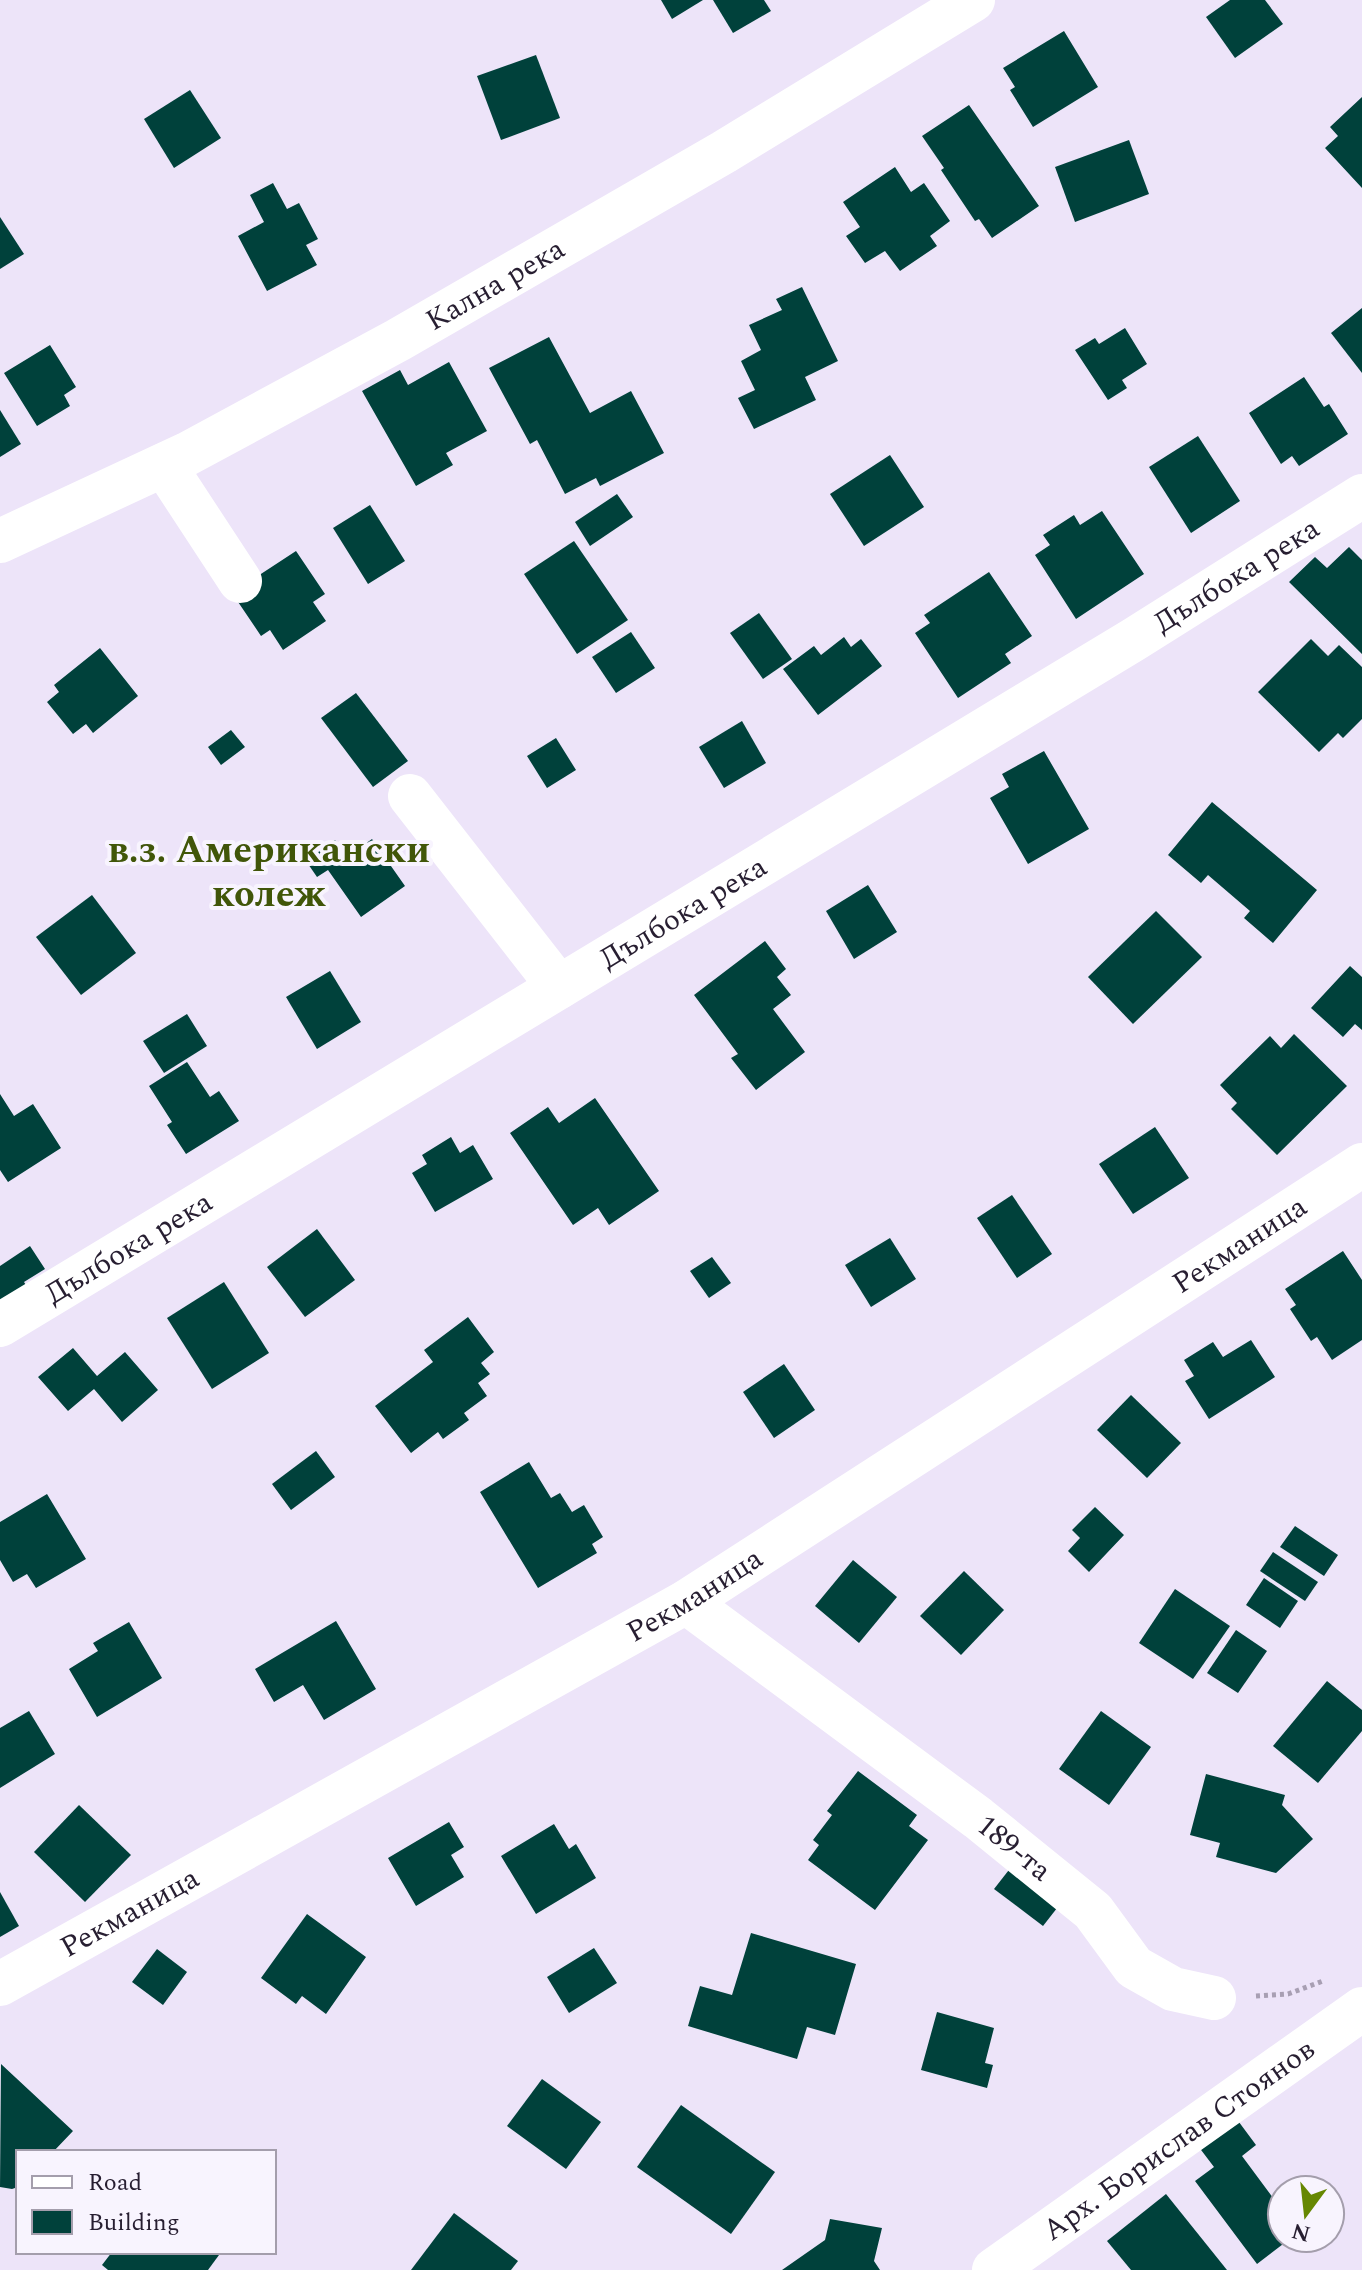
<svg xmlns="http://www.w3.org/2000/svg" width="1362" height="2270" viewBox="0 0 1362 2270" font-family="Spectral,serif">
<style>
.building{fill:#00413b}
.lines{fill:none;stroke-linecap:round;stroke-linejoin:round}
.path{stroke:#a89fb3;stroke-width:5;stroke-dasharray:4 4;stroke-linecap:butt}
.minor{stroke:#fff;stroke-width:44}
.labels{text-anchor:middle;stroke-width:8;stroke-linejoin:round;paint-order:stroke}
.street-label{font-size:30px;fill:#271e31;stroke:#f8f4fe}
.district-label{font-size:38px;font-weight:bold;fill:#415609;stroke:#f8f4fe}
</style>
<rect width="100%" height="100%" fill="#ede4f9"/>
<g class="building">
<path d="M661,0H703L672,19Z"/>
<path d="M713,0H764L771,11L733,33Z"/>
<path d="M1230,0H1265L1283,24L1235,58L1206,17Z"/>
<path d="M1064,31L1098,87L1033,127L1010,90L1015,87L1003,68Z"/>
<path d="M536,55L560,118L501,140L477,76Z"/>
<path d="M190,90L221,138L174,168L144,119Z"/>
<path d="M1362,97V188L1325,148L1338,136L1330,127Z"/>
<path d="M969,105L1039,206L992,238L979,219L975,221L941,170L944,168L922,136Z"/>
<path d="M1129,140L1149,194L1075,222L1055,167Z"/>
<path d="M895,167L911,192L924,183L950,221L930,236L937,246L900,271L885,251L865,263L846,236L860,227L843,202Z"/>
<path d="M273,183L287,209L299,203L318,239L306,245L317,265L267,291L238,236L264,222L250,195Z"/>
<path d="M0,217L24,254L0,269Z"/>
<path d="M802,287L838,361L805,377L816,400L754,429L738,398L755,390L741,361L761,350L749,325L782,310L776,299Z"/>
<path d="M1362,308V373L1331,333Z"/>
<path d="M1125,328L1147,364L1122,380L1127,388L1108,400L1075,350L1095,338L1099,344Z"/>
<path d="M549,337L590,413L631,391L664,453L600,486L596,478L565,494L537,440L530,444L489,368Z"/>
<path d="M50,345L76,387L64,395L70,406L37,426L4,373Z"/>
<path d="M449,362L487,431L446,453L453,465L416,486L362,391L400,370L408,385Z"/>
<path d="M1304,377L1324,407L1329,404L1348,434L1299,466L1292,456L1281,464L1249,413Z"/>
<path d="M0,410L21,444L0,457Z"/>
<path d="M1198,436L1240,501L1191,533L1149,467Z"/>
<path d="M890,455L924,507L864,546L830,494Z"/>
<path d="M617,494L633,517L590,546L575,522Z"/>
<path d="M370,505L405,561L368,584L333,528Z"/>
<path d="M1102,511L1144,574L1076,619L1035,555L1050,545L1043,535L1074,515L1080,525Z"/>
<path d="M574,541L628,620L577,654L524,574Z"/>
<path d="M1349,547L1362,560V654L1289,582L1315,557L1327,568Z"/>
<path d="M296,551L325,594L313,602L326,621L283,650L270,630L261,636L232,593Z"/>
<path d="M989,572L1032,636L1005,654L1011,663L958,698L915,633L930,623L924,615Z"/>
<path d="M759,613L792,659L763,679L730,633Z"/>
<path d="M631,632L655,668L616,693L592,657Z"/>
<path d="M844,637L851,647L861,639L882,666L818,715L783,669L814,646L821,655Z"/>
<path d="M1311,639L1328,656L1339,645L1362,667V719L1343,738L1338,733L1319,752L1258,692Z"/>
<path d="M100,648L138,696L93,733L86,724L73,734L47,702L59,692L54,685Z"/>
<path d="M356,693L408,761L373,787L321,718Z"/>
<path d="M742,721L766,763L724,788L699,747Z"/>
<path d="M231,730L245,747L221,765L208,747Z"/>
<path d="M556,738L576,770L547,788L527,756Z"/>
<path d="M1044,751L1089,829L1028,864L990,798L1009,787L1002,774Z"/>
<path d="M1212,802L1317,890L1273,943L1244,918L1250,911L1208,875L1201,883L1168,855Z"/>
<path d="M372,839L405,886L361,917L328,870L317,877L306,861L335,840L347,857Z"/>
<path d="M868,885L897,932L854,959L826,911Z"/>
<path d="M92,895L136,953L81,995L36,937Z"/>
<path d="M1156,911L1202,957L1133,1024L1088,977Z"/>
<path d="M765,941L786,969L777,977L791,995L773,1009L805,1052L756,1090L731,1058L738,1054L694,995Z"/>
<path d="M1350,966L1362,977V1030L1355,1024L1343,1037L1311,1008Z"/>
<path d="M330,971L361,1022L317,1049L286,997Z"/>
<path d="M187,1014L207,1046L164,1073L143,1041Z"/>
<path d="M1294,1034L1347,1086L1277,1155L1231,1109L1237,1103L1220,1085L1270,1036L1281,1048Z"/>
<path d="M187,1062L210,1097L219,1091L239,1121L186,1154L167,1125L172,1122L149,1086Z"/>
<path d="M0,1094L14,1116L33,1104L61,1148L8,1182L0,1170Z"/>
<path d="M595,1098L659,1191L609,1225L598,1208L573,1225L510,1133L548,1107L559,1123Z"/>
<path d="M1155,1127L1189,1178L1133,1214L1099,1164Z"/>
<path d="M451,1137L460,1153L473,1145L493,1179L435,1212L412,1173L427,1164L422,1155Z"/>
<path d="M1012,1195L1052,1254L1017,1278L977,1218Z"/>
<path d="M317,1229L355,1280L305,1317L267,1267Z"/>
<path d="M890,1238L916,1279L871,1307L845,1265Z"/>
<path d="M30,1246L45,1269L24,1282L29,1290L0,1309V1266Z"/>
<path d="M1343,1251L1362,1280V1340L1332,1360L1317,1337L1311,1341L1290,1309L1296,1305L1285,1289Z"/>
<path d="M712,1257L731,1283L709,1298L690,1271Z"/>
<path d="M224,1282L269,1353L212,1389L167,1318Z"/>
<path d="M468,1317L494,1352L481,1363L490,1374L478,1383L487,1396L464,1413L469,1420L443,1439L438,1432L411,1453L375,1406L433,1362L424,1350Z"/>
<path d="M1251,1340L1275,1377L1209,1419L1185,1381L1194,1376L1184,1360L1213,1342L1223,1357Z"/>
<path d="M73,1348L97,1376L125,1352L158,1390L122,1422L94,1389L68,1411L38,1377Z"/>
<path d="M784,1364L815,1410L774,1438L743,1392Z"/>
<path d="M1131,1395L1181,1443L1147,1478L1097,1430Z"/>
<path d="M316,1451L335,1477L291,1510L272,1484Z"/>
<path d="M529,1462L551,1498L560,1493L572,1512L584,1505L603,1537L592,1544L597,1553L538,1588L480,1492Z"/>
<path d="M47,1494L86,1559L36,1588L27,1574L13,1582L0,1560V1522Z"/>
<path d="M1095,1507L1124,1535L1089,1572L1068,1551L1080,1538L1072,1530Z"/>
<path d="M1295,1526L1338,1555L1324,1576L1280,1547Z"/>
<path d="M1273,1552L1318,1582L1305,1601L1260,1571Z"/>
<path d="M853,1560L897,1597L859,1643L815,1606Z"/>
<path d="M964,1571L1004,1610L961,1655L920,1616Z"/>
<path d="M1264,1578L1298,1601L1280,1628L1246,1605Z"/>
<path d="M1175,1589L1230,1626L1193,1679L1139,1643Z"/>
<path d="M336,1621L376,1689L324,1720L303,1685L274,1702L255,1669Z"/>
<path d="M129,1622L162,1678L97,1717L69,1669L98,1651L93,1643Z"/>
<path d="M1236,1630L1267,1651L1238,1693L1207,1673Z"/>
<path d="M1327,1681L1362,1710V1731L1318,1783L1273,1746Z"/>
<path d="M29,1711L55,1754L0,1788V1728Z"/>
<path d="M1101,1711L1151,1747L1109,1805L1059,1769Z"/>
<path d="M858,1771L917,1815L909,1826L928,1840L875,1910L808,1860L819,1845L813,1840L832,1815L827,1811Z"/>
<path d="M1206,1774L1285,1795L1282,1805L1313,1839L1276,1873L1216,1857L1220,1843L1190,1835Z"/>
<path d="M79,1805L131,1855L85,1902L34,1852Z"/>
<path d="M449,1822L464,1847L451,1855L464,1877L416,1906L388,1858Z"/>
<path d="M554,1824L569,1849L576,1844L596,1878L536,1914L501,1856Z"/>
<path d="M1012,1866L1061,1903L1043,1926L994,1889Z"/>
<path d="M0,1892L19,1926L0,1937Z"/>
<path d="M307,1914L366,1957L326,2014L302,1996L296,2004L261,1978Z"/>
<path d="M751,1933L856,1964L835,2035L807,2027L797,2059L688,2026L700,1986L732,1995Z"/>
<path d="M594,1948L617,1983L569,2013L547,1977Z"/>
<path d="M157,1949L187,1972L163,2005L132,1982Z"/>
<path d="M937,2012L994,2028L985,2063L993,2065L987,2088L921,2070Z"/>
<path d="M1,2064L73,2131L53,2152H18V2187L12,2189L0,2187Z"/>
<path d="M542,2079L601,2122L566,2169L507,2126Z"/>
<path d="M681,2105L775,2172L731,2234L637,2167Z"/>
<path d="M1233,2114L1256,2145L1242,2156L1282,2210V2238H1291L1257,2264L1195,2181L1214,2167L1195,2142Z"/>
<path d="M1166,2194L1227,2270H1131L1107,2241Z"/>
<path d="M454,2213L518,2261L511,2270H411Z"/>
<path d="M830,2219L882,2228L874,2261L880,2270H782L825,2240Z"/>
<path d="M112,2252H215L219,2255L208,2270H108L102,2265Z"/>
</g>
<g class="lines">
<path class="path" d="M1256,1996L1288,1994L1323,1981"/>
<g class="minor">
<path d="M164,465L240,581"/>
<path id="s1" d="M0,541L187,454L398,340L724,152L973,0"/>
<path d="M410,796L559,987"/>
<path id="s2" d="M0,1325L1133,640L1362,496"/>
<path id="s3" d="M686,1602L978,1818L1093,1911L1134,1967L1173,1989L1214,1998"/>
<path id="s4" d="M0,1984L686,1602L1362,1165"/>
<path id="s5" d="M994,2270L1362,2009"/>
</g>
</g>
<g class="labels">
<g class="street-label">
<text dy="10" stroke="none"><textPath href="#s1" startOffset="558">Кална река</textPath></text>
<text dy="10" stroke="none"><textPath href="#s2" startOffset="1446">Дълбока река</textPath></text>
<text dy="10" stroke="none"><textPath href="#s2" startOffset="798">Дълбока река</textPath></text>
<text dy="10" stroke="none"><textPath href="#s4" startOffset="1444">Рекманица</textPath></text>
<text dy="10" stroke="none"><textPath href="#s2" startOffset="150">Дълбока река</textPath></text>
<text dy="10" stroke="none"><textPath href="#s4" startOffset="796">Рекманица</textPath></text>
<text dy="10" stroke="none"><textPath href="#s3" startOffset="410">189-та</textPath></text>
<text dy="10" stroke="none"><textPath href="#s4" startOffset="148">Рекманица</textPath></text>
<text dy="10" stroke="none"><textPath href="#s5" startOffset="226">Арх. Борислав Стоянов</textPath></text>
</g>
<g class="district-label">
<text x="269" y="862">в.з. Американски<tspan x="269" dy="44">колеж</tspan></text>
</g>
</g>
<rect x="16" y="2150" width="260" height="104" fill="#f8f4fe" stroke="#a49eac" stroke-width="2"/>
<rect x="32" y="2176" width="40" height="12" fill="#ffffff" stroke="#a49eac" stroke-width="2"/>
<text x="88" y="2190" font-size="24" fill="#271e31">Road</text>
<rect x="32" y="2210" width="40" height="24" fill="#00413b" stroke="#a49eac" stroke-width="2"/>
<text x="88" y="2230" font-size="24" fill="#271e31">Building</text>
<g transform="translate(1306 2214) rotate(195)"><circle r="38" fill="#f8f4fe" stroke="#a49eac" stroke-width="2"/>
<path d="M0-6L14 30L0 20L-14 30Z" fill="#668702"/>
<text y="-12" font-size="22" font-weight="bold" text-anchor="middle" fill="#271e31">N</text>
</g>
</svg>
